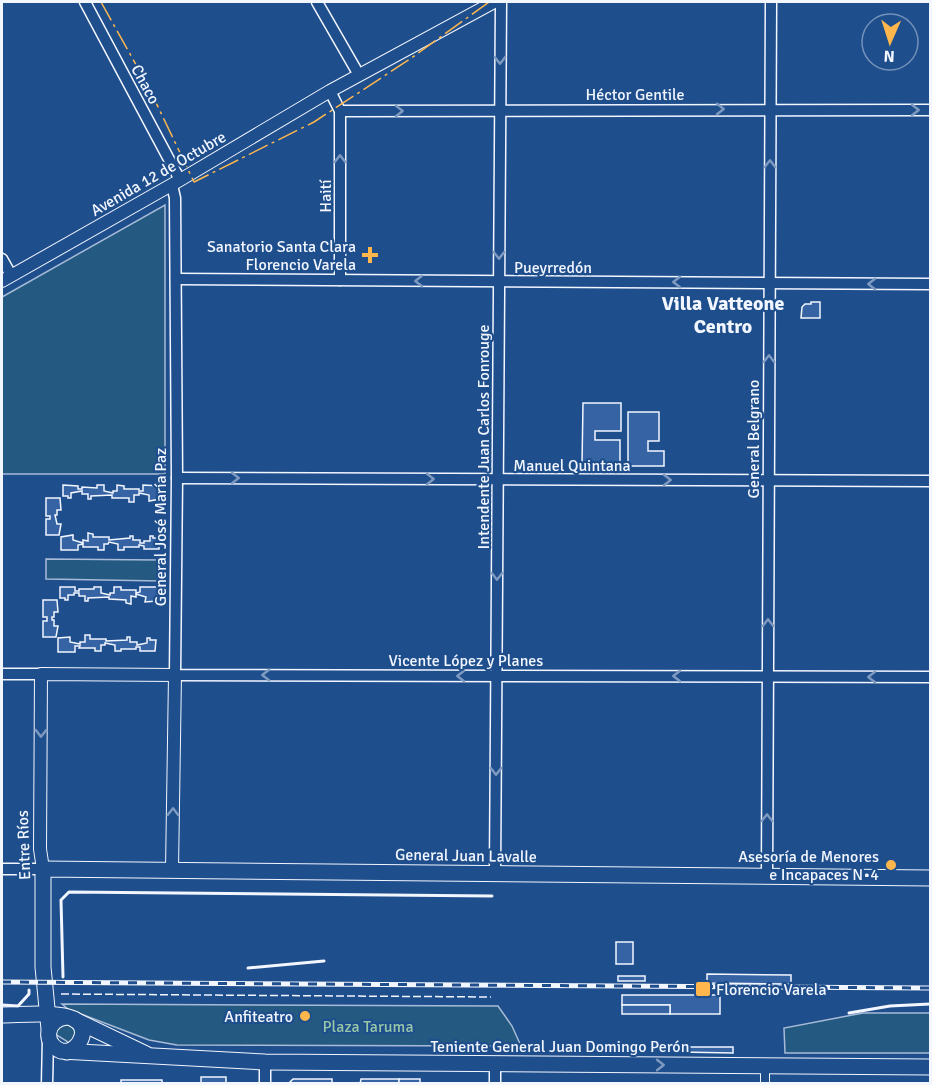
<svg xmlns="http://www.w3.org/2000/svg" width="932" height="1085" viewBox="0 0 932 1085" font-family="Signika,sans-serif">
<style>
.green{fill:#245a82;stroke:#a8bbd7;stroke-width:1.5}
.building{fill:#3563a3;stroke:#f2f6ff;stroke-width:1.5}
.lines{fill:none;stroke-linecap:round;stroke-linejoin:round}
.pedestrian-casing{stroke:#f2f6ff;stroke-width:10}
.minor-casing{stroke:#f2f6ff;stroke-width:13}
.tertiary-casing{stroke:#f2f6ff;stroke-width:14}
.secondary-casing{stroke:#f2f6ff;stroke-width:17}
.pedestrian{stroke:#1f4e8c;stroke-width:8}
.minor{stroke:#1f4e8c;stroke-width:10}
.tertiary{stroke:#1f4e8c;stroke-width:12}
.secondary{stroke:#1f4e8c;stroke-width:15}
.rail-casing{stroke:#f2f6ff;stroke-width:5}
.rail{stroke:#1f4e8c;stroke-width:3;stroke-dasharray:9;stroke-linecap:butt}
.fence{stroke:#f2f6ff;stroke-width:1.5;stroke-dasharray:8 3;stroke-linecap:butt}
.wall{stroke:#f2f6ff;stroke-width:3}
.power{stroke:#ffb74d;stroke-width:1.5;stroke-dasharray:21 4.5 3 4.5;stroke-linecap:butt}
.oneway{stroke:#7e9ac0}
.poi-dot{fill:#ffb74d;stroke:#1f4e8c;stroke-width:2}
.labels{text-anchor:middle;stroke-width:4.5;stroke-linejoin:round;paint-order:stroke}
.street-label{font-size:16px;fill:#f2f6ff;stroke:#1f4e8c}
.poi-label{font-size:16px;fill:#f2f6ff;stroke:#1f4e8c;text-anchor:end}
.park-label{font-size:16px;fill:#97c8a6;stroke:#1f4e8c}
.quarter-label{font-size:20px;font-weight:bold;fill:#f2f6ff;stroke:#1f4e8c}
</style>
<rect width="100%" height="100%" fill="#1f4e8c"/>
<g class="green">
<path d="M165,205V474H2V297Z"/>
<path d="M46,559L161,560V581L46,579Z"/>
<path d="M62,1004L498,1006L512,1026L521,1046L177,1045L149,1040L68,1009Z"/>
<path d="M863,1013H930V1053H785L784,1028Z"/>
<path d="M59,1023L73,1026L77,1030L71,1044L55,1034Z"/>
</g>
<g class="building">
<path d="M811,302H820V318H801L802,307L805,304H811Z"/>
<path d="M583,403H621V431H595V440H620V466L582,465Z"/>
<path d="M628,412H659V441H648V451H664V466H628Z"/>
<path d="M63,485L78,486V489H82V487L97,488V485H104V491L113,493V491H117V485L124,486V489H139V491H143V485L161,486L160,499L149,501V495L139,493V495H134V502H129V498H112V495L91,496V499H88V494H82V491L71,493V498H68V496H63Z"/>
<path d="M46,498H60L61,510H57V515H55L57,524H61L59,535H46V519H50V516H46Z"/>
<path d="M88,533L93,534V537H109V540L130,538V536H133V540H140V543H144V541H150V536H153V538H159V549H144V546L139,545V547H124V550H118V544L109,542L108,544H104V550H98V547H83V544L78,545V550H61V537L73,535V540L83,543V540L88,541Z"/>
<path d="M60,587H75V591H79V589H94V587H101V593L110,595V593H114V587H121V590H136V593L140,592V587H158L157,601L145,602L146,597L136,594V597L131,596V604L126,603V600L109,599V597L88,598V601H85V596H79V593H74V595H68V600H65V598H60Z"/>
<path d="M43,600H57L58,612H54V617H52V620H54V626H58L56,637H43V621H47V617H43Z"/>
<path d="M85,635H90V639H106V641L127,640V637H130V642H137V645L147,643V638H150V640H156L155,651H140V647H136V649H121V651H115V645L105,643V645H101V651H95V648H79L80,646H75V652H58V638L70,637V642L80,644V642H85Z"/>
<rect x="616" y="942" width="17" height="22"/>
<path d="M707,974L791,975V984L707,983Z"/>
<rect x="618" y="976" width="27" height="5"/>
<path d="M622,995H720V1014H670V1005H622Z"/>
<rect x="622" y="1005" width="48" height="9"/>
<path d="M680,1047H733V1053L680,1052Z"/>
<rect x="201" y="1077" width="25" height="7"/>
<path d="M293,1079H332V1084H288Z"/>
<path d="M361,1079H399V1084H360Z"/>
<rect x="399" y="1079" width="21" height="5"/>
<rect x="121" y="1080" width="41" height="4"/>
</g>
<g class="lines">
<defs>
<path id="pedestrian" d="M765,1084V1065"/>
<g id="minor">
<path d="M85,2L180,180"/>
<path d="M317,2L359,75"/>
<path d="M330,91L340,111V280"/>
<path d="M340,111L930,110"/>
<path d="M172,185L175,198L177,478L175,675L930,677"/>
<path d="M2,259L11,275"/>
<path d="M176,279L930,284"/>
<path d="M177,478L930,481"/>
<path d="M2,674H41"/>
<path d="M2,869H43"/>
<path d="M495,873L501,2"/>
<path d="M767,876L771,2"/>
<path d="M265,1062V1084"/>
<path d="M495,1064V1084"/>
<path d="M47,1084L48,1038"/>
</g>
<g id="tertiary">
<path d="M2,281L180,180L330,91L494,2"/>
<path d="M43,869L40,849L41,674L175,675L172,870"/>
</g>
<g id="secondary">
<path d="M2,1015C20,1015 57,1011 74,1019C90,1028 81,1047 67,1052"/>
<path d="M66,1017C46,1020 42,1043 61,1051L265,1062L930,1067"/>
<path d="M75,1020L146,1054"/>
<path d="M49,1029L43,967V869L930,878"/>
</g>
</defs>
<use href="#pedestrian" class="pedestrian-casing"/>
<use href="#minor" class="minor-casing"/>
<use href="#tertiary" class="tertiary-casing"/>
<use href="#secondary" class="secondary-casing"/>
<use href="#pedestrian" class="pedestrian"/>
<use href="#minor" class="minor"/>
<use href="#tertiary" class="tertiary"/>
<use href="#secondary" class="secondary"/>
<defs>
<path id="rail" d="M2,982L930,988"/>
</defs>
<use href="#rail" class="rail-casing"/>
<use href="#rail" class="rail"/>
<path class="fence" d="M61,994L491,997"/>
<g class="wall">
<path d="M248,968L324,961"/>
<path d="M63,977L61,900L69,892L492,896"/>
<path d="M2,1005L18,1006L29,994V990"/>
<path d="M849,1013L890,1006L930,1004"/>
</g>
<path class="power" d="M101,2L149,88L194,182L314,122L410,59L489,2"/>
</g>
<defs><path id="oneway-chevron" d="M-2-3.5L2.5 0L-2 3.5" fill="none" stroke-width="1.6" stroke-linecap="round" stroke-linejoin="round" transform="scale(1.5)"/></defs>
<g class="oneway">
<use href="#oneway-chevron" transform="translate(500 60) rotate(90)"/>
<use href="#oneway-chevron" transform="translate(720 109)"/>
<use href="#oneway-chevron" transform="translate(915 110)"/>
<use href="#oneway-chevron" transform="translate(399 111)"/>
<use href="#oneway-chevron" transform="translate(340 159) rotate(-90)"/>
<use href="#oneway-chevron" transform="translate(770 164) rotate(-90)"/>
<use href="#oneway-chevron" transform="translate(499 255) rotate(90)"/>
<use href="#oneway-chevron" transform="translate(419 281) rotate(-180)"/>
<use href="#oneway-chevron" transform="translate(677 282) rotate(-180)"/>
<use href="#oneway-chevron" transform="translate(872 284) rotate(-180)"/>
<use href="#oneway-chevron" transform="translate(769 359) rotate(-90)"/>
<use href="#oneway-chevron" transform="translate(235 478)"/>
<use href="#oneway-chevron" transform="translate(430 479)"/>
<use href="#oneway-chevron" transform="translate(667 480)"/>
<use href="#oneway-chevron" transform="translate(497 576) rotate(90)"/>
<use href="#oneway-chevron" transform="translate(768 623) rotate(-90)"/>
<use href="#oneway-chevron" transform="translate(266 675) rotate(-180)"/>
<use href="#oneway-chevron" transform="translate(461 676) rotate(-180)"/>
<use href="#oneway-chevron" transform="translate(677 676) rotate(180)"/>
<use href="#oneway-chevron" transform="translate(872 677) rotate(-180)"/>
<use href="#oneway-chevron" transform="translate(41 733) rotate(91)"/>
<use href="#oneway-chevron" transform="translate(496 771) rotate(90)"/>
<use href="#oneway-chevron" transform="translate(173 812) rotate(-89)"/>
<use href="#oneway-chevron" transform="translate(767 818) rotate(-90)"/>
<use href="#oneway-chevron" transform="translate(660 1065)"/>
</g>
<g class="poi-dot">
<path d="M367 246h6v6h6v6h-6v6h-6v-6h-6v-6h6z"/>
<circle cx="891" cy="865" r="6"/>
<rect x="695" y="981" width="16" height="16" rx="3"/>
<circle cx="305" cy="1016" r="6"/>
</g>
<g class="labels">
<g class="street-label">
<text transform="translate(146 84) rotate(62)" y="6">Chaco</text>
<text x="635" y="100">Héctor Gentile</text>
<text transform="translate(158 173) rotate(-30)" y="6">Avenida 12 de Octubre</text>
<text transform="translate(325 196) rotate(-90)" y="6">Haití</text>
<text x="553" y="273">Pueyrredón</text>
<text transform="translate(483 437) rotate(-90)" y="6">Intendente Juan Carlos Fonrouge</text>
<text transform="translate(753 439) rotate(-90)" y="6">General Belgrano</text>
<text x="572" y="471">Manuel Quintana</text>
<text transform="translate(160 527) rotate(-90)" y="6">General José María Paz</text>
<text x="466" y="666">Vicente López y Planes</text>
<text transform="translate(23 845) rotate(-92)" y="6">Entre Ríos</text>
<text transform="translate(466 855) rotate(1)" y="6">General Juan Lavalle</text>
<text x="560" y="1052">Teniente General Juan Domingo Perón</text>
</g>
<g class="poi-label">
<text x="356" y="252">Sanatorio Santa Clara<tspan x="356" dy="18">Florencio Varela</tspan></text>
<text x="879" y="862">Asesoría de Menores<tspan x="879" dy="18">e Incapaces N•4</tspan></text>
<text x="716" y="995" text-anchor="start">Florencio Varela</text>
<text x="293" y="1022">Anfiteatro</text>
</g>
<g class="park-label">
<text x="368" y="1032">Plaza Taruma</text>
</g>
<g class="quarter-label">
<text x="723" y="310">Villa Vatteone<tspan x="723" dy="23">Centro</tspan></text>
</g>
</g>
<rect width="932" height="1085" fill="none" stroke="#f2f6ff" stroke-width="6"/>
<g transform="translate(890 42) rotate(183)"><circle r="28" fill="#1f4e8c" stroke="#7391ba" stroke-width="1.5"/>
<path d="M0-4.5L10 22L0 15L-10 22Z" fill="#ffb74d"/>
<text y="-9" font-size="16" font-weight="bold" text-anchor="middle" fill="#f2f6ff">N</text>
</g>
</svg>
